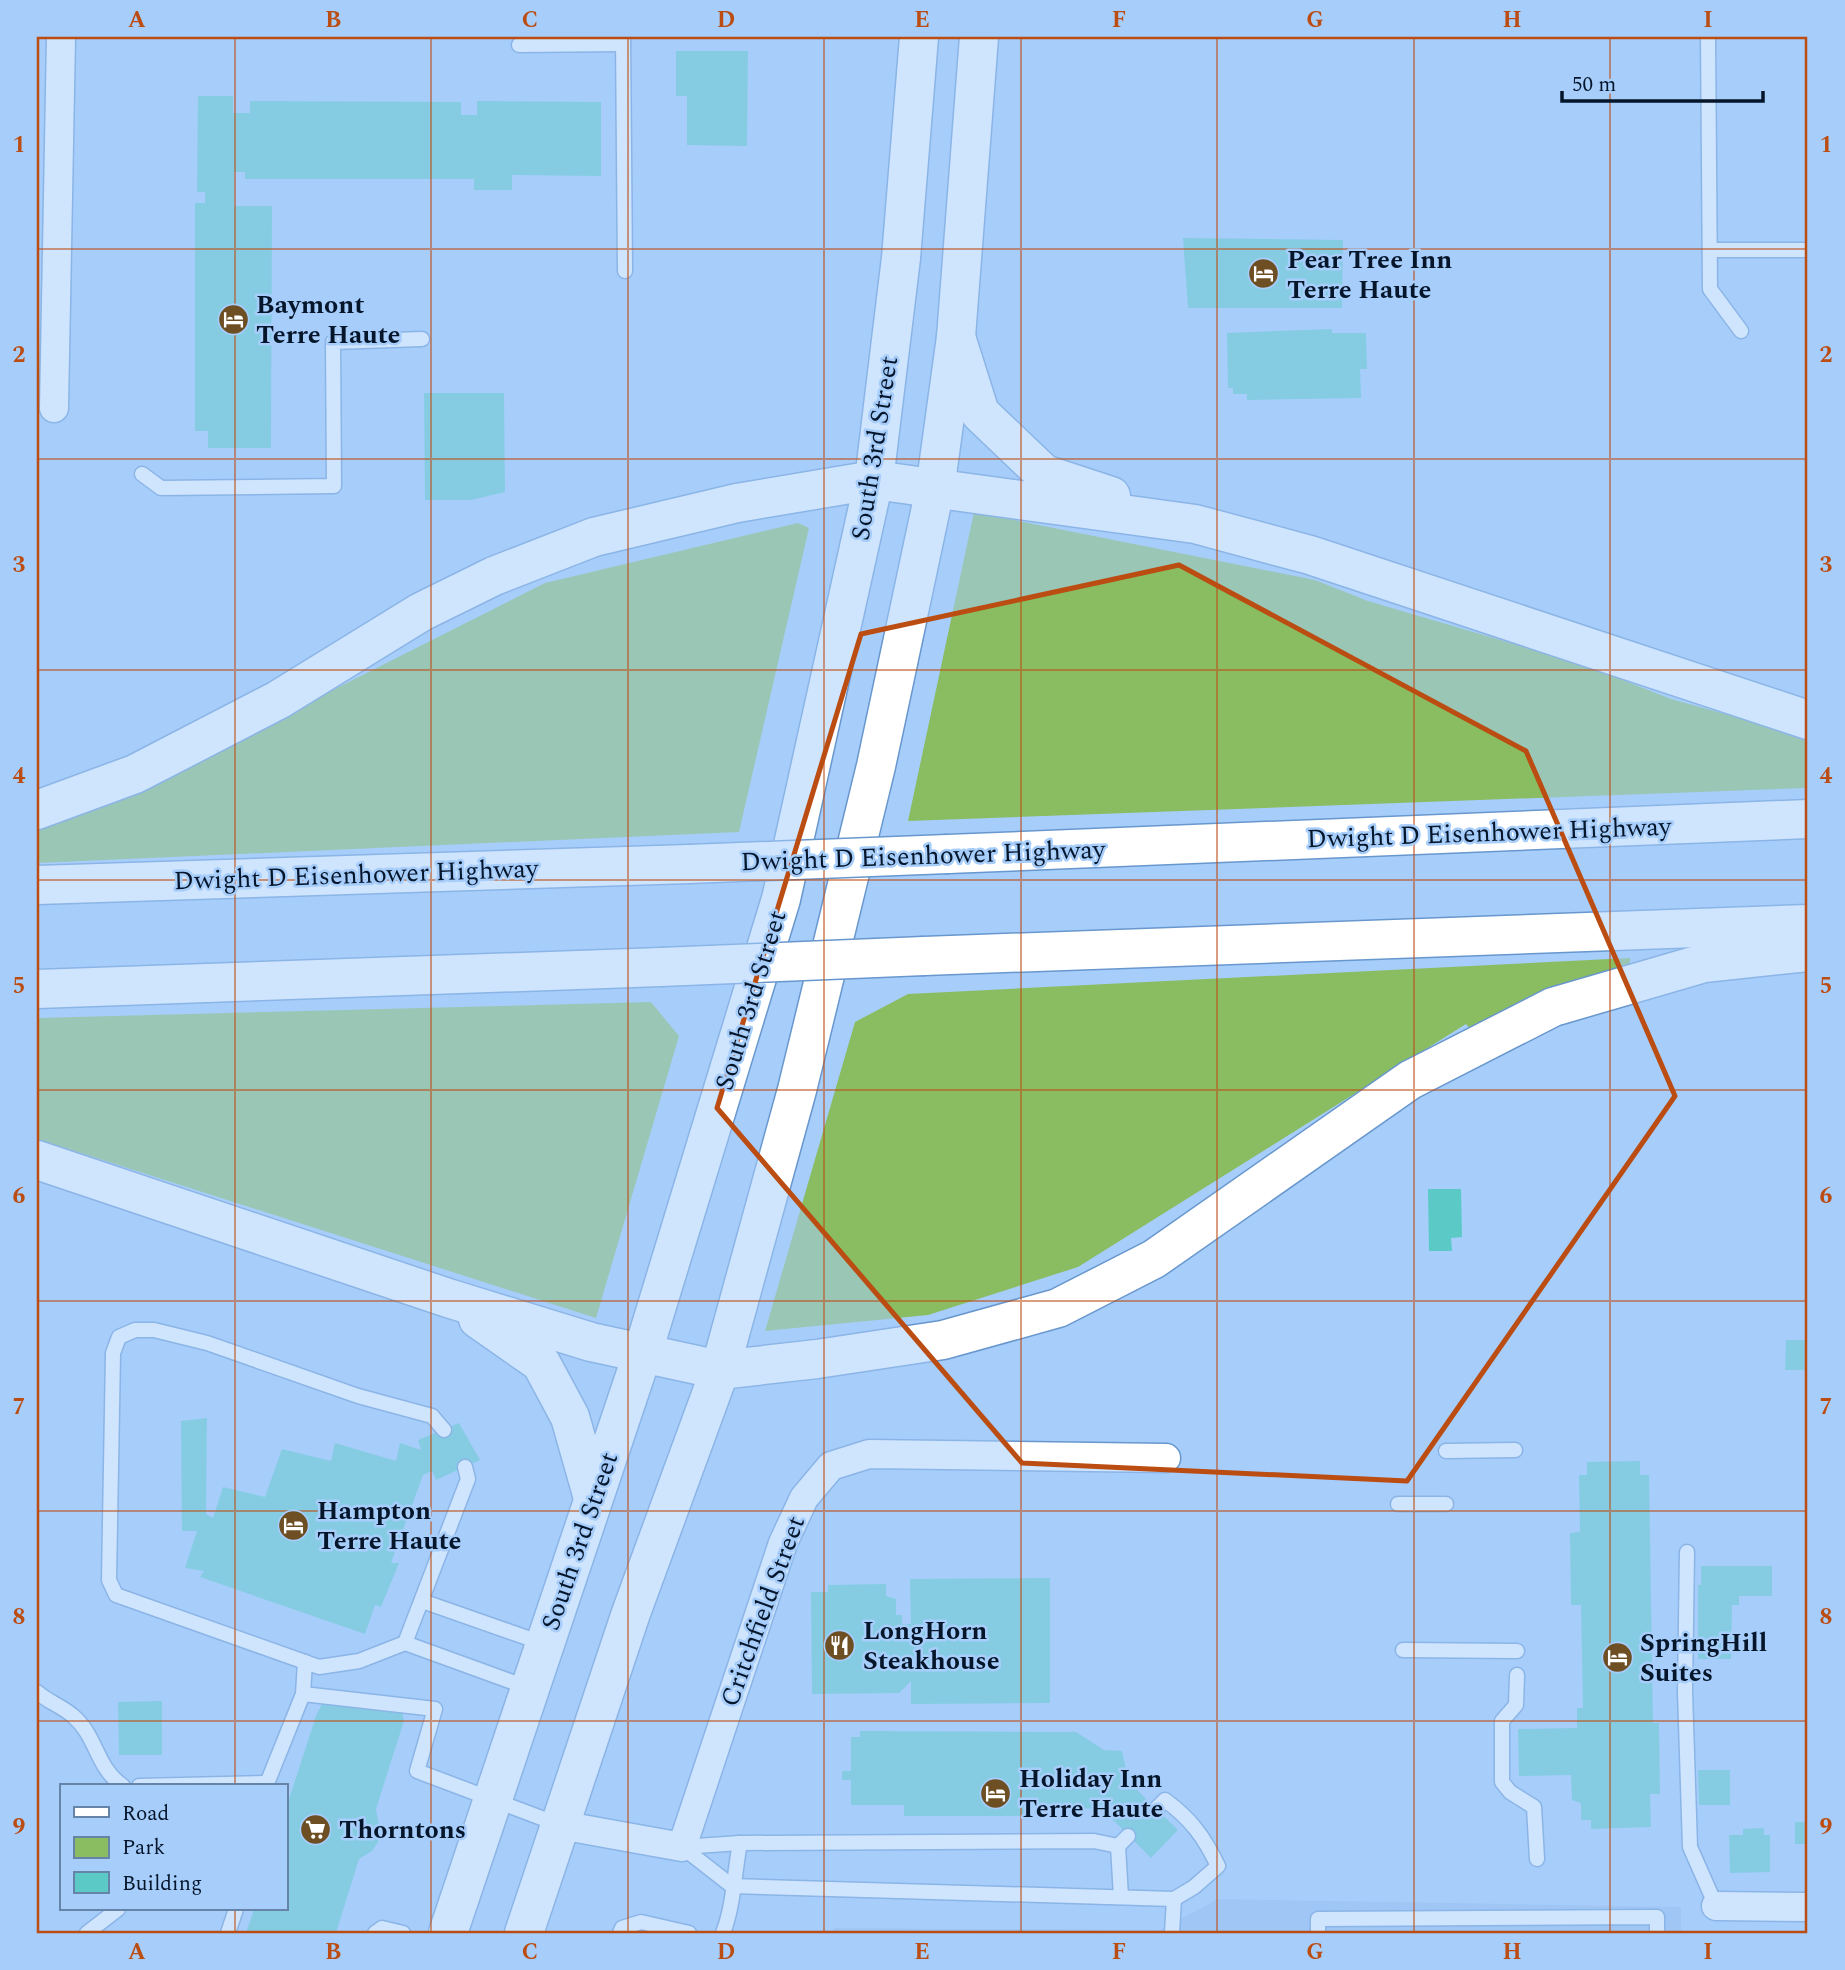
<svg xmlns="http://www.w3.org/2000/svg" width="1845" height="1970" viewBox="0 0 1845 1970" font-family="Spectral,serif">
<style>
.built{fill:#94bdee}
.green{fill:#8abd61}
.building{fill:#5bc9c6}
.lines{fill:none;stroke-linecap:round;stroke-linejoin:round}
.service-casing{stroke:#6897cd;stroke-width:17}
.minor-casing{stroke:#6897cd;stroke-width:31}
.trunk-casing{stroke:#6897cd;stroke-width:41}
.motorway-casing{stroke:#6897cd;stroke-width:41}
.service{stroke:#fff;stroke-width:14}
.minor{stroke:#fff;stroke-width:28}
.trunk{stroke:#fff;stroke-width:38}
.motorway{stroke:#fff;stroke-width:38}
.motorway-bridge-casing{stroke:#6897cd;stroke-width:41;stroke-linecap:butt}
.motorway-bridge{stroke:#fff;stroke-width:38}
.marked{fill:none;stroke:#bb4c12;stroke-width:5;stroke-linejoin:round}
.grid{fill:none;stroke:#bb4c12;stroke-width:2;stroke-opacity:0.55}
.labels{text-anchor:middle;stroke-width:5;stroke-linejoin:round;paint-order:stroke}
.poi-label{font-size:26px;font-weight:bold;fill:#05162b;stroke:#a7cdfb;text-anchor:start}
.street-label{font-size:26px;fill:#05162b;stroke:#a7cdfb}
.neatline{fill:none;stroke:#bb4c12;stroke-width:2.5}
.grid-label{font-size:23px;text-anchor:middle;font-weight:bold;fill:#bb4c12}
</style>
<rect width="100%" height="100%" fill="#a7cdfb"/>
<path class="built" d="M1218,1899L1681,1907V1933H832L834,1928L1160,1930Z"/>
<g class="green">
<path d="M974,512L1315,580L1368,601L1585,665L1671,699L1808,737V788L908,821Z"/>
<path d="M798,523L809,528L739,832L37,863V824L142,792L315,699L545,583Z"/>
<path d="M1630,958V970L1472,1031L1466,1024L1078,1267L928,1315L765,1331L855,1022L908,994Z"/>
<path d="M651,1002L679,1036L596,1318L37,1139V1018Z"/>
</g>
<g class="building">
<path d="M676,51H748L747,146L687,145V96H676Z"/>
<path d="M198,96H233V113H250V101L461,102V115H477V101L601,102V176L512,175V190H474V179H245V172H234V206H272L271,448H208V431H195V203H205V192H197Z"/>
<path d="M1183,238L1343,240L1342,308H1188Z"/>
<path d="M1332,329V333H1366L1367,369H1360L1361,398L1247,400V394H1233V388H1228L1227,333Z"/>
<path d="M424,393H504L505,492L471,500H425Z"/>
<path d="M1428,1189H1461L1462,1237L1451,1238L1452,1251H1429Z"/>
<path d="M1786,1340H1808V1370H1785Z"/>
<path d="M207,1418L206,1514L213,1518L223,1487L265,1497L282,1449L331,1461L335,1443L396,1461L400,1443L421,1450L418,1440L459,1423L480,1460L436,1480L432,1471L423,1475L391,1563H399L381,1607L375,1605L365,1634L200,1577L204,1571L185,1568L197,1531H182L181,1421Z"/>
<path d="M1640,1461V1475H1649L1653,1723H1659L1660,1794H1650L1651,1827L1591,1829V1820H1581V1803L1572,1800L1571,1775L1519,1776L1518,1729L1577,1728V1708H1583L1581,1605H1571L1570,1533L1580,1532L1579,1475H1587V1462Z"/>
<path d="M1701,1566H1772V1596H1739V1605H1732L1731,1659H1698V1585H1701Z"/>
<path d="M1050,1578V1703L911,1704V1681L899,1693L812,1694L811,1592H828V1585L886,1584V1596L896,1599V1615H902V1624H911L910,1579Z"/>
<path d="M162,1701V1755H119L118,1702Z"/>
<path d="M331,1701L402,1712L404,1721L376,1809L380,1831L378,1842L372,1851L359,1859L336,1933H246L254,1909H285V1799H289L316,1716L322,1704Z"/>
<path d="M860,1731L1076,1732L1104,1750L1122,1751L1129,1782L1178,1830L1151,1858L1102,1809L1027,1807V1816H904V1805H851V1780H842V1771H851V1737H860Z"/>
<path d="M1698,1770H1730V1805H1699Z"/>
<rect x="1795" y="1822" width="13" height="22"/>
<path d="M1764,1828V1835H1770V1872L1730,1873L1729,1835H1743V1829Z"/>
</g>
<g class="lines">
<defs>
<g id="service">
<path d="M623,37L625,271"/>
<path d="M1708,37L1710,289L1741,331"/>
<path d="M519,45L623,44"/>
<path d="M1710,250H1808"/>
<path d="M142,474L161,488L334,486L333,342L422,339"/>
<path d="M444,1430L432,1416L358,1396L207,1343L154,1330H135L119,1337L113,1353L109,1580L116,1595L319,1667L359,1661L405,1643L468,1479L465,1467"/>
<path d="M1446,1451L1515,1450"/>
<path d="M1398,1504H1446"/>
<path d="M1687,1552L1685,1692L1690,1847L1716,1906"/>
<path d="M422,1601L542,1643"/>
<path d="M405,1643L529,1688"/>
<path d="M1403,1650L1517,1651"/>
<path d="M1517,1675L1516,1705L1502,1721V1782L1510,1792L1534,1807L1537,1859"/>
<path d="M37,1692C48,1702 62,1706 73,1716C97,1736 96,1768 123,1786"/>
<path d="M303,1694L305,1662"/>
<path d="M139,1786L266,1783"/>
<path d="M266,1786L303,1694L435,1709L417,1771L560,1825"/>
<path d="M1118,1846L1121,1897"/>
<path d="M1118,1846L1128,1836"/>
<path d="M682,1847L732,1886L1174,1899L1194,1887L1218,1866C1204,1837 1191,1819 1165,1800L1157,1808"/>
<path d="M682,1847L740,1843L1094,1841L1118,1846"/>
<path d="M87,1933L118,1909"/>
<path d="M228,1933L236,1909"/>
<path d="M375,1933L382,1928L403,1933"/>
<path d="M620,1933L622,1928L641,1922L689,1933"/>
<path d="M723,1933C734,1904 734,1874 740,1843"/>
<path d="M1172,1933L1174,1899"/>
<path d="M1318,1933V1919L1657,1917V1933"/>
</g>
<g id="minor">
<path d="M54,408L61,37"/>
<path d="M560,1825L682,1847L783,1543L804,1498L831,1466L869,1454L1166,1458"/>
<path d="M1716,1906L1808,1907"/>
</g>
<g id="trunk">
<path d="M448,1933L642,1355L781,899L874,480L901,258L919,37"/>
<path d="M524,1933L631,1613L720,1370L797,1090L876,766L935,489L956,337L979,37"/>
</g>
<g id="motorway">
<path d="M956,337L980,413L1044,474L1111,496"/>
<path d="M37,810L135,774L278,700L421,612L494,576L594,537L737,503L874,480L1195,524L1310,555L1808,720"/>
<path d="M948,854L1808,819"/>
<path d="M37,885L689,864"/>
<path d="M924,956L1808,924"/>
<path d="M37,989L661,967"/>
<path d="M37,1160L448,1298L591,1342L720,1370L817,1359L943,1340L1058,1308L1154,1259L1410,1080L1553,1007L1704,963L1808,952"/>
<path d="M478,1319L541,1363L570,1417L593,1498"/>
</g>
</defs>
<use href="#service" class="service-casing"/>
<use href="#minor" class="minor-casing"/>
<use href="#trunk" class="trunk-casing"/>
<use href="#motorway" class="motorway-casing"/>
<use href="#service" class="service"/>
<use href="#minor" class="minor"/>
<use href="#trunk" class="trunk"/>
<use href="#motorway" class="motorway"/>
<defs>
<g id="motorway-bridge">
<path d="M689,864L948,854"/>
<path d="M661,967L924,956"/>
</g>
</defs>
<use href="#motorway-bridge" class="motorway-bridge-casing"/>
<use href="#motorway-bridge" class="motorway-bridge"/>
</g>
<path d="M0 0H1845V1970H0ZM1179,565L1526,751L1675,1096L1407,1481L1022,1463L717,1108L861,634Z" fill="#a7cdfb" fill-opacity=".55" fill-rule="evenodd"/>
<path class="marked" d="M1179,565L1526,751L1675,1096L1407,1481L1022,1463L717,1108L861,634Z"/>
<path class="grid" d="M235,37V1786M431,37V1933M628,37V1933M824,37V1933M1021,37V1933M1217,37V1933M1414,37V1933M1610,37V1933M37,249H1808M37,459H1808M37,670H1808M37,880H1808M37,1090H1808M37,1301H1808M37,1511H1808M37,1721H1808M235,1909V1933"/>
<defs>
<symbol id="hotel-disc" viewBox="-11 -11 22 22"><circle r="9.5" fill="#6e4f24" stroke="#a7cdfb"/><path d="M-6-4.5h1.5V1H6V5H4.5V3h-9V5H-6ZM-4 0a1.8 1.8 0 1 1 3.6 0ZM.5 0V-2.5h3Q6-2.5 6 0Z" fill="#fff"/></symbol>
<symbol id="restaurant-disc" viewBox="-11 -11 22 22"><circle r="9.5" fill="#6e4f24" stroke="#a7cdfb"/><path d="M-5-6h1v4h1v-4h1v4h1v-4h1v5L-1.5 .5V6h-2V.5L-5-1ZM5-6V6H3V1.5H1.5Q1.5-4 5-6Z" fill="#fff"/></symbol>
<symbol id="supermarket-disc" viewBox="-11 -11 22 22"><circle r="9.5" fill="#6e4f24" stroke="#a7cdfb"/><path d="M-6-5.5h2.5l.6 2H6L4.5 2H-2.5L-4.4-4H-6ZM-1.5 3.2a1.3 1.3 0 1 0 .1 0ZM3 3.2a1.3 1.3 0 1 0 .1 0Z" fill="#fff"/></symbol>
</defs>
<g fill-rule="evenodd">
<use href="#hotel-disc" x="1246" y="256" width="35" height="35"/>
<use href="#hotel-disc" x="216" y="302" width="35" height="35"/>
<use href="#hotel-disc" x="276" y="1508" width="35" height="35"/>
<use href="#restaurant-disc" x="822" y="1628" width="35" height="35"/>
<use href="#hotel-disc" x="1600" y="1640" width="35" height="35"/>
<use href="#hotel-disc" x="978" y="1776" width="35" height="35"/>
<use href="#supermarket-disc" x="298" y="1812" width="35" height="35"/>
</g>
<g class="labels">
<g class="poi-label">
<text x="1287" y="268">Pear Tree Inn<tspan x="1287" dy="30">Terre Haute</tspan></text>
<text x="256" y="313">Baymont<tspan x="256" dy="30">Terre Haute</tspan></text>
<text x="317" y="1519">Hampton<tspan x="317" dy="30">Terre Haute</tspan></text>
<text x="863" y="1639">LongHorn<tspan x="863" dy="30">Steakhouse</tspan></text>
<text x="1640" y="1651">SpringHill<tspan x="1640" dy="30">Suites</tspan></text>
<text x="1019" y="1787">Holiday Inn<tspan x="1019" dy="30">Terre Haute</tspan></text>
<text x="339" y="1838">Thorntons</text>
</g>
<g class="street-label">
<text transform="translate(874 448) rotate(-81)" y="9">South 3rd Street</text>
<text transform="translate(1489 832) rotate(-2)" y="9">Dwight D Eisenhower Highway</text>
<text transform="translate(923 855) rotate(-2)" y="9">Dwight D Eisenhower Highway</text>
<text transform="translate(356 874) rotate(-2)" y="9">Dwight D Eisenhower Highway</text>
<text transform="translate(750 1000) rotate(-73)" y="9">South 3rd Street</text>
<text transform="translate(579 1541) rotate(-71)" y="9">South 3rd Street</text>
<text transform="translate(762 1611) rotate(-70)" y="9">Critchfield Street</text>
</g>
</g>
<rect width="1845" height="1970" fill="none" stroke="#a7cdfb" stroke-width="77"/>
<rect x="60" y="1784" width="228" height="126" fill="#a7cdfb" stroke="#6684a8" stroke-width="2"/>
<rect x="74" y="1807" width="35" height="10" fill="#ffffff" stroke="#6684a8" stroke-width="2"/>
<text x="122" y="1820" font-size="21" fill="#05162b">Road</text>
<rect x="74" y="1837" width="35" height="21" fill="#8abd61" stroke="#6684a8" stroke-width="2"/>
<text x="122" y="1854" font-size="21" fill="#05162b">Park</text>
<rect x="74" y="1872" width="35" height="21" fill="#5bc9c6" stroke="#6684a8" stroke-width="2"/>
<text x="122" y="1890" font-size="21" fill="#05162b">Building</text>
<path d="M1562 91v10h201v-10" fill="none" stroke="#05162b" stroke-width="3.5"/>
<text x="1572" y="91" font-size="21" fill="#05162b" stroke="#a7cdfb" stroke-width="5" paint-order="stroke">50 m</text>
<rect x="38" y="38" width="1768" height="1894" class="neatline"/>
<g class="grid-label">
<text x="137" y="27">A</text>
<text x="333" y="27">B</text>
<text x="530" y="27">C</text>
<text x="726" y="27">D</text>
<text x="922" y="27">E</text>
<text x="1119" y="27">F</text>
<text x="1315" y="27">G</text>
<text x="1512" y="27">H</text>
<text x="1708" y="27">I</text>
<text x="19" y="152">1</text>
<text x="1826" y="152">1</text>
<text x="19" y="362">2</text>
<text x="1826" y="362">2</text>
<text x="19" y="572">3</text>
<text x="1826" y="572">3</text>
<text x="19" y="783">4</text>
<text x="1826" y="783">4</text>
<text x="19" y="993">5</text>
<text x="1826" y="993">5</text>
<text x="19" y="1203">6</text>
<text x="1826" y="1203">6</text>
<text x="19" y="1414">7</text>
<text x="1826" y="1414">7</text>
<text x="19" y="1624">8</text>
<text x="1826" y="1624">8</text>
<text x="19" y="1834">9</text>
<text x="1826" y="1834">9</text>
<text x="137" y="1959">A</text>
<text x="333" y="1959">B</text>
<text x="530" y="1959">C</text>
<text x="726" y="1959">D</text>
<text x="922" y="1959">E</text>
<text x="1119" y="1959">F</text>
<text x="1315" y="1959">G</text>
<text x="1512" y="1959">H</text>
<text x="1708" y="1959">I</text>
</g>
</svg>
